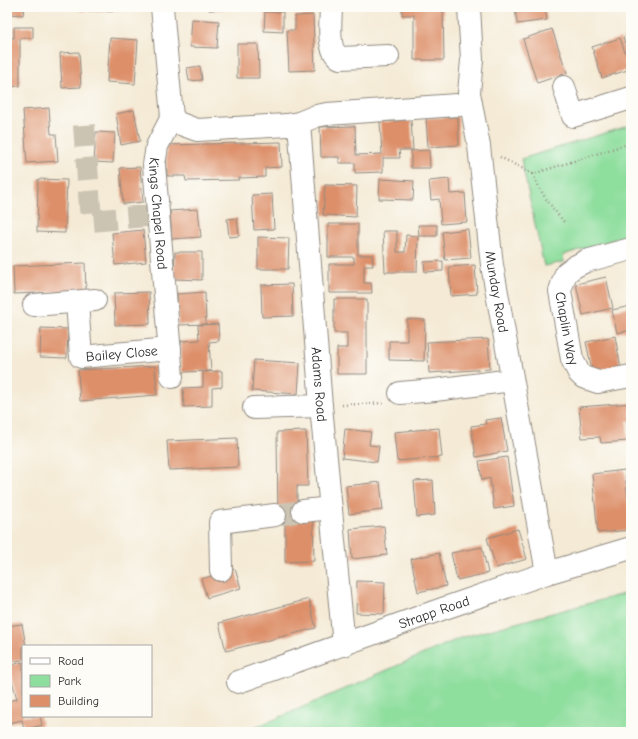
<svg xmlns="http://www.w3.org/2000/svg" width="638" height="739" viewBox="0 0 638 739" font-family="'Comic Neue',sans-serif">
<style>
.green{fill:#8ede9e;stroke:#5c8464}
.building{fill:#dd8f69}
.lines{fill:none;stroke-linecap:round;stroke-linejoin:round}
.minor-tunnel{stroke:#ccc4b3;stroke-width:22;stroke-dasharray:22 11;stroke-linecap:butt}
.minor-casing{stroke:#908a80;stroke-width:24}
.path{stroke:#908a80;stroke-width:2.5;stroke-dasharray:1 3;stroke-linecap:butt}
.minor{stroke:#fff;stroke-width:22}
.labels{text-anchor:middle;stroke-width:3;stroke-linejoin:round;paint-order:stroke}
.street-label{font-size:14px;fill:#2b2b2b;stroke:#fdfcf7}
</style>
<rect width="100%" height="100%" fill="#fdfcf7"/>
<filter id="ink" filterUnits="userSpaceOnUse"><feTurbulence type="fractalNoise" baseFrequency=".025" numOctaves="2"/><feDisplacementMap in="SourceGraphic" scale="8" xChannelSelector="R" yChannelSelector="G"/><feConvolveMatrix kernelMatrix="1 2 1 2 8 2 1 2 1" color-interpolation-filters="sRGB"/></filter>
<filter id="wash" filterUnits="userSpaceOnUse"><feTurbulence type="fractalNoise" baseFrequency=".012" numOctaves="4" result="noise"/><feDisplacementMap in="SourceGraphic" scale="16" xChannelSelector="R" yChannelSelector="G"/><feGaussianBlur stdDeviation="0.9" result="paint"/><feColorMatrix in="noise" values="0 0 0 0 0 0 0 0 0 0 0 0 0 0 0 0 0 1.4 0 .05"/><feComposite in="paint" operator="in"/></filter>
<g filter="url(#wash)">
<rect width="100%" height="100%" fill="#f4ead5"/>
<g class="green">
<path d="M631,125V234L563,255L564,262L544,266L521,159Z"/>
<path d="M631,592V732H246L460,638Z"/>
</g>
<g id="blocks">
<g class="building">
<path d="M7,7H24L23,15L7,14Z"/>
<path d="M80,7H144V10L80,11Z"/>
<path d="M209,7H228V9L209,10Z"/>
<rect x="257" y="7" width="20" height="2"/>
<path d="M402,7H443L444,60H414V15H402Z"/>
<path d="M515,7H545L547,20L517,24Z"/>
<path d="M265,12H283V32L264,31Z"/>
<path d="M313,15L315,70L289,71L287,30H295V16Z"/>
<path d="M192,19L219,21L217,48L190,47Z"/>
<path d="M14,27H33V38H20V86L7,87V38H14Z"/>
<path d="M552,29L567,73L537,83L523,39Z"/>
<path d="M631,34V59L623,37Z"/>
<path d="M110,38L138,40L135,84L107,82Z"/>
<path d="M620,38L631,69L602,78L592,47Z"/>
<path d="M237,44H258L259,78H237Z"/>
<path d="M79,52L81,87L62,88L60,53Z"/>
<path d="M200,66L202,80L189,81L187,68Z"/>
<path d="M49,108L51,134H56L58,161L27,163L23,110Z"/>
<path d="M134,110L140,141L121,145L116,114Z"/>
<path d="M458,117L459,145L428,147L426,118Z"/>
<path d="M411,120L413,150H399L400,158H383V172L355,173V163H339V157H321L320,127L355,126L356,155L382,154L380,122Z"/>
<path d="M96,132L115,133L113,163L94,162Z"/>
<path d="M281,142L282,167L265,168V177L239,178V180L186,181L185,176H167L166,145Z"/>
<path d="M429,150L430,168H411V151Z"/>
<path d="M140,167L143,202L123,204L120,168Z"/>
<path d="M38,179L67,180L65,233L37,232Z"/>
<path d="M380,179L414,181L413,200L379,199Z"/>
<path d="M449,179L450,194L465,193L467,222L441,224L439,199L431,200L429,181Z"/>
<path d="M325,185L357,186L356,217L323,215Z"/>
<path d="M272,194L274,229L254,230L252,195Z"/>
<path d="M198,209L201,237L172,239L170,211Z"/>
<path d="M237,218L239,236L229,237L227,219Z"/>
<path d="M328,224H358V255H372L373,266H364V283H371L372,293H329V264H354V257H328Z"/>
<path d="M418,225H437V236H419Z"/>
<path d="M468,229L471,258L445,260L442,232Z"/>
<path d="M143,230L146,262L115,265L112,233Z"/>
<path d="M383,231H397V252H405L406,235L418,236L417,272H385Z"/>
<path d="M258,237L289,238L288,269H258Z"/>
<path d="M175,252H202V280L174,279Z"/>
<path d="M443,261V271L425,272L424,262Z"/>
<path d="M85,263L86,291L14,294L13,266Z"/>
<path d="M475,265L477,294L451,296L449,267Z"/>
<path d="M606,277L613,308L583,315L576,284Z"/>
<path d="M292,284L293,316L262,317L261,285Z"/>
<path d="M149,292L150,324L115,325L114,293Z"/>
<path d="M205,292L206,324L178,325L177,294Z"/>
<path d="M334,299H367V374H337V348H347V333H334Z"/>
<path d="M631,306V330L617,333L612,310Z"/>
<path d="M407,319L425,320L424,361L389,360V341H407Z"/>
<path d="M218,324L219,341L209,342L211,371L182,372L181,341L199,340L198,325Z"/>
<path d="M41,328L68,329L67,358L40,357Z"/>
<path d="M615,336L621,369L593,375L586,342Z"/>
<path d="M488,339L490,369L429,373L427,342Z"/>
<path d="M254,360L300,363L298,394L252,391Z"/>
<path d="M155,366L157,395L80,401L78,370Z"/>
<path d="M222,371V387L212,388V406L184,407L183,388L203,387V372Z"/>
<path d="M631,403V421H627L628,441L601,443L600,437L582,438L579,407Z"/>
<path d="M501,418L507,451L476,457L471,426L486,424L485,420Z"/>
<path d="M439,428L442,457L397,461L394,432Z"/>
<path d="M345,429L371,432L369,445L379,446L377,462L342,458Z"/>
<path d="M306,431L308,486H297V516L313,515L314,561L285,562V520L278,521L277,432Z"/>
<path d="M237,438L238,467L169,470L167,441Z"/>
<path d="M507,457L514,506L494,509L490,478L482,480L479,461Z"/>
<path d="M625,470L631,530L598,533L592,474Z"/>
<path d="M433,480L435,515L417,517L414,481Z"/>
<path d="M380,482L383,510L349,514L346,486Z"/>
<path d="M384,526L387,555L352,559L350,529Z"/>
<path d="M518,529L527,559L496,568L487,538Z"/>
<path d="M482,547L488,573L457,580L451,553Z"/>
<path d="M439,553L446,586L418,592L411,559Z"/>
<path d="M235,569L241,588L207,598L201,579Z"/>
<path d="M357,581L385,582L384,614L356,613Z"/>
<path d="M309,599L316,628L226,651L219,623Z"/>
<path d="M22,624L26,646H23V660L7,662V626Z"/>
<path d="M23,662V716H40L42,725L24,730L22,720L9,723L7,716V701L17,699L8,666Z"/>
</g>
</g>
</g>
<g filter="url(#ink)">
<use href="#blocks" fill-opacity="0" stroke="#908a80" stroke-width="1"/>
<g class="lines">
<g class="minor-tunnel">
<path d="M84,125L91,221L158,215"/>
<path d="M275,515L303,511"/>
</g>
<defs>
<g id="minor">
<path id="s1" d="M162,7L172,117L157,146L154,165L172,377"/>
<path d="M331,7C331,21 326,50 340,58L388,56"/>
<path id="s2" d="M469,7L472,60L469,93L479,146L492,265L547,573"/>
<path d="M564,87L573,116L631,98"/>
<path d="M172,117L178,123L197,130L287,125L299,123L316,116L327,114L471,104"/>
<path id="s3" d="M299,123L321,406L344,645"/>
<path id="s4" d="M631,249L586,261L574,267L566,273L560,291L572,359L579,373L583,377L598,382L631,376"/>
<path id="s5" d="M77,302L81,357L170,349"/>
<path d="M34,305L95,300"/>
<path d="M400,393L435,390L512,380"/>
<path d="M254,408L321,406"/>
<path d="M303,511L331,508"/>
<path d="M221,570L220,522L275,515"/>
<path id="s6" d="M238,682L442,609L547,573L631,548"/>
</g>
</defs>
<use href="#minor" class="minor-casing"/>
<g class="path">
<path d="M500,157L533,174L631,143"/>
<path d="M533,174C540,193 552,207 564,222"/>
<path d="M342,405L383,403"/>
</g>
<use href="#minor" class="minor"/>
</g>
</g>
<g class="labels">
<g class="street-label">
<text dy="5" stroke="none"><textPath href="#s1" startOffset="211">Kings Chapel Road</textPath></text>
<text dy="5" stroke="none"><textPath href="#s2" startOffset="287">Munday Road</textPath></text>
<text dy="5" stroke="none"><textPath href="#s4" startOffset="127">Chaplin Way</textPath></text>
<text dy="5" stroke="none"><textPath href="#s5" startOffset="96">Bailey Close</textPath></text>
<text dy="5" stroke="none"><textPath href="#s3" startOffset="262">Adams Road</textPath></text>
<text dy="5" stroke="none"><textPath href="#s6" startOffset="208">Strapp Road</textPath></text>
</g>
</g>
<rect width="638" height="739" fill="none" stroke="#fdfcf7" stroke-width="24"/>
<rect x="22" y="645" width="130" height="72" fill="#fdfcf7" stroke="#a9a8a5"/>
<rect x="30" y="658" width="20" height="6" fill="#ffffff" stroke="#a9a8a5"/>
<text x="58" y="665" font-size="12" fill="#2b2b2b">Road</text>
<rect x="30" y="675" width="20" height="12" fill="#8ede9e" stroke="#a9a8a5"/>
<text x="58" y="685" font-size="12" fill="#2b2b2b">Park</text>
<rect x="30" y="695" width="20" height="12" fill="#dd8f69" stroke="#a9a8a5"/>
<text x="58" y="705" font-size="12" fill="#2b2b2b">Building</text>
</svg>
